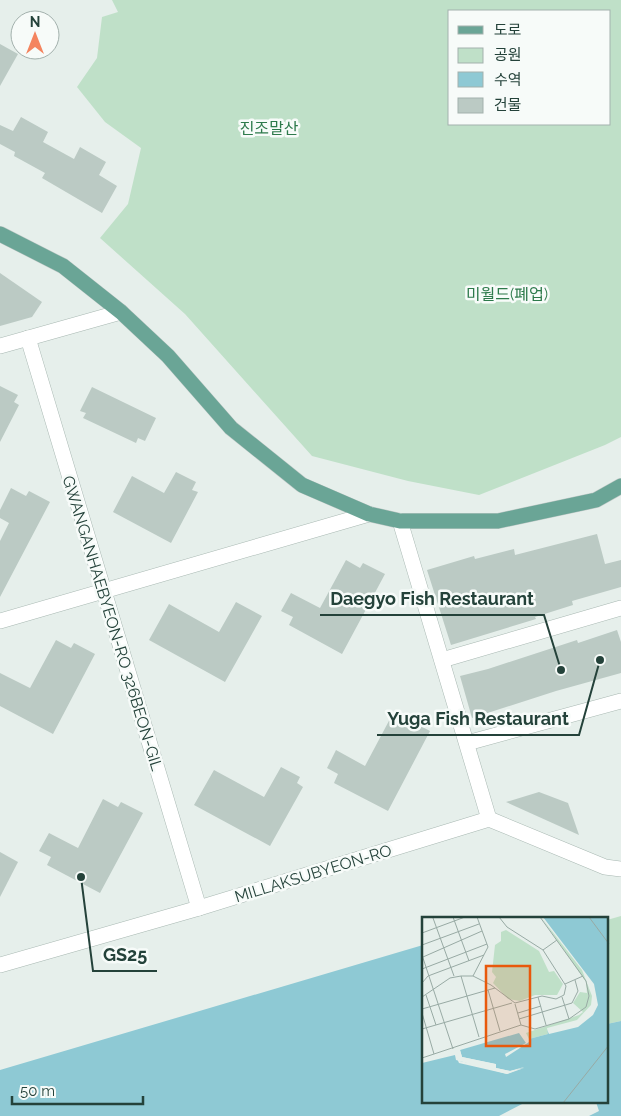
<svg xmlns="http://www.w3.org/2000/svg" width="621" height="1116" viewBox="0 0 621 1116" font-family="Raleway,'Noto Sans KR',sans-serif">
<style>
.green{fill:#bfe0c8;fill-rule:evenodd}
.water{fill:#8ec9d4}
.building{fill:#bbcac4}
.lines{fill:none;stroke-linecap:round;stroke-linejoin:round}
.minor-casing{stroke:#a8b8b2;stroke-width:16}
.major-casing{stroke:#c2cac8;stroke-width:16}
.minor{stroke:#fff;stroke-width:15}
.major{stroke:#6aa596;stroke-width:15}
.labels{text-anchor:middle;stroke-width:5;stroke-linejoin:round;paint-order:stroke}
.park-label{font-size:16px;fill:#2d7a4b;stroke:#f7fbf9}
.street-label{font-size:16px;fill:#24423a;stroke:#f7fbf9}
.inset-road{fill:none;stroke:#98aaa4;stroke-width:1}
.view{fill:#e8590c;fill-opacity:0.15;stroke:#e8590c;stroke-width:2.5}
.inset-edge{fill:none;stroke:#24423a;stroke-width:2.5}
.leader{fill:none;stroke:#24423a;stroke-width:2}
.callout-dot{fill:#24423a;stroke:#f7fbf9;stroke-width:2}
.callout-label{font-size:18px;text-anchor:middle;font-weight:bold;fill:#24423a;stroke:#f7fbf9;stroke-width:5;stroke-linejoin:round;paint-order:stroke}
</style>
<rect width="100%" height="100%" fill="#e6efeb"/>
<g class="green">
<path d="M112,0H621V437L605,445L479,495L408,481L312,456L185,314L100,238L128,204L141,148L105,122L77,87L97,58L102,17L118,12ZM610,11V124H450V11Z"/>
<path d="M621,916V1021L607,1024V920Z"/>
</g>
<g class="water">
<path d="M423,945L424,1102H526L499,1116H0V1070Z"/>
<path d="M621,1021V1116H589L599,1111L596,1102H607V1024Z"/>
</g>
<g class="building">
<path d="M0,44L18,54L0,86Z"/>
<path d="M21,117L48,132L43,142L74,159L80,147L106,162L99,175L117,186L102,213L42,178L45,173L14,156L15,152L0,144V125L13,131Z"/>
<path d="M0,273L42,302L32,317L0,326Z"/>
<path d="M0,386L18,395L14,402L19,405L0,442Z"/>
<path d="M92,387L156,418L145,441L138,438L136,443L83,418L86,413L80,411Z"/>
<path d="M176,472L196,482L192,490L198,492L171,543L113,512L132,476L164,493Z"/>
<path d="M11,488L26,496L29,491L50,502L0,597V541L9,523L0,518V510Z"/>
<path d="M597,534L605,564L621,560V587L572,601L573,605L535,617L536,619L451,645L427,570L474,556L475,559L514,549L515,555Z"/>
<path d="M346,560L360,568L363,563L385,574L342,654L289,625L293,617L281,611L291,593L320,608Z"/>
<path d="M236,602L262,616L225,682L149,640L169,604L219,632Z"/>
<path d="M617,630L621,642V673L556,691L472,718L460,676L488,669L577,640L578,643Z"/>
<path d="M56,640L71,648L74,643L95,654L53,734L0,706V673L30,688Z"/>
<path d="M391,717L406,725L409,720L430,731L388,811L334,783L338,774L327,768L336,750L365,766Z"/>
<path d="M281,767L300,777L297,783L303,787L270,846L194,805L214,770L264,797Z"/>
<path d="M539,792L568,803L579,835L506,802Z"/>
<path d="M103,799L118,807L121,802L143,813L100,893L47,865L51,857L39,851L49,833L78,848Z"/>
<path d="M0,852L18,862L0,897Z"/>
</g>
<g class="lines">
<defs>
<g id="minor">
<path d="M28,338L199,908"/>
<path d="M0,346L121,312"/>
<path d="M400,521L489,819"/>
<path d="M0,621L369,514"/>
<path d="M442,660L621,608"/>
<path d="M467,743L621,701"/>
<path d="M0,965L199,908L489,819L605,867L621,869"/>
</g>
<path id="major" d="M0,234L63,266L121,312L168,356L231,428L302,485L369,514L400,521H498L596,500L621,486"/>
</defs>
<use href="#minor" class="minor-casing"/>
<use href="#major" class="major-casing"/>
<use href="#minor" class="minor"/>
<use href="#major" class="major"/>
</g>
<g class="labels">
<g class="park-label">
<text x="269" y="134">진조말산</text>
<text x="507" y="300">미월드(폐업)</text>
</g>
<g class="street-label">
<text transform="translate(113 623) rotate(73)" y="6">GWANGANHAEBYEON-RO 326BEON-GIL</text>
<text transform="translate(313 873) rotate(-17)" y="6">MILLAKSUBYEON-RO</text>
</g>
</g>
<g transform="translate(422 917)">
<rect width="186" height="186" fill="#e6efeb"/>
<path d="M119,0L160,53L170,79L169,88L155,103L125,111L126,117L107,122L104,116L157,98L161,95L151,86L158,75L165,76L164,65ZM84,13L117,34L127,55L132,54L141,67L135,78H113L98,84L86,82L71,66L74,60L70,55L73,28L79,24V15Z" fill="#bfe0c8"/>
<path d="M121,0H186V186H0V146L33,138L34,143L85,157L102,150L88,154L74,151L73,147L40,140L38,133L97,116L104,126L83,137L84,140L107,125V122L126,117L125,113L127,117L156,110L171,98L176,88L172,67Z" fill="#8ec9d4"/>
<path d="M38,133L40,140L74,147V151L88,154L102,151L85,157L37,146L32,135L38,144L71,151L38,142Z" fill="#e6efeb"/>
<path class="inset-road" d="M31,0L47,44M167,0L187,27M11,1L32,59M0,16L43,0M0,28L57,7M121,33L135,23M0,38L31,132M1,40L60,14M0,52L65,27M39,59L57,120M51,59L66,30L55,0M0,66L6,59L62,38M143,67L161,59M66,73L78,114M4,78L14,108M0,80L28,61L39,59H51L69,68L93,86L120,79L134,82L142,78L144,69L121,33L85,10L77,0M116,80L124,108M140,80L147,102M93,87L99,108M0,92L73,71M0,96L12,137M96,96L119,89M97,102L150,86L156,74L153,63M0,112L90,86M0,141L99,108L113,112L147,102L164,90L167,79L164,64L118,0M141,186L187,128"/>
<path class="view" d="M64,49H108V129H64Z"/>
<rect width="186" height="186" class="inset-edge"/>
</g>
<path class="leader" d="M561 670L544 615H320M600 660L579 735H377M81 877L93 971H157"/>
<g class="callout-dot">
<circle cx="561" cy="670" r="5"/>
<circle cx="600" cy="660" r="5"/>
<circle cx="81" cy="877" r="5"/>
</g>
<g class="callout-label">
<text x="432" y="605">Daegyo Fish Restaurant</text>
<text x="478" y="725">Yuga Fish Restaurant</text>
<text x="125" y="961">GS25</text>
</g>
<rect x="448" y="10" width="162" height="115" fill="#f7fbf9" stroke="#a3b1ad"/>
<rect x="458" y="26" width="25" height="8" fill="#6aa596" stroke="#a3b1ad"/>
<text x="494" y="35" font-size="15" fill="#24423a">도로</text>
<rect x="458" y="48" width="25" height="15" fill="#bfe0c8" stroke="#a3b1ad"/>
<text x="494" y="60" font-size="15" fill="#24423a">공원</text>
<rect x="458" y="72" width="25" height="15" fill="#8ec9d4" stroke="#a3b1ad"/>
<text x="494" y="85" font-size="15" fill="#24423a">수역</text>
<rect x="458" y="98" width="25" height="15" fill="#bbcac4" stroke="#a3b1ad"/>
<text x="494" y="110" font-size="15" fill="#24423a">건물</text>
<g transform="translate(35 35)"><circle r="24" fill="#f7fbf9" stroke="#a3b1ad"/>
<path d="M0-4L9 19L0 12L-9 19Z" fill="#f4845f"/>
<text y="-8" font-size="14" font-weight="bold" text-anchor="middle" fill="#24423a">N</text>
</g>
<path d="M12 1096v8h131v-8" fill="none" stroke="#24423a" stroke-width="2.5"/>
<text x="20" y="1096" font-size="15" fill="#24423a" stroke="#f7fbf9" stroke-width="4" paint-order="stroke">50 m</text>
</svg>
